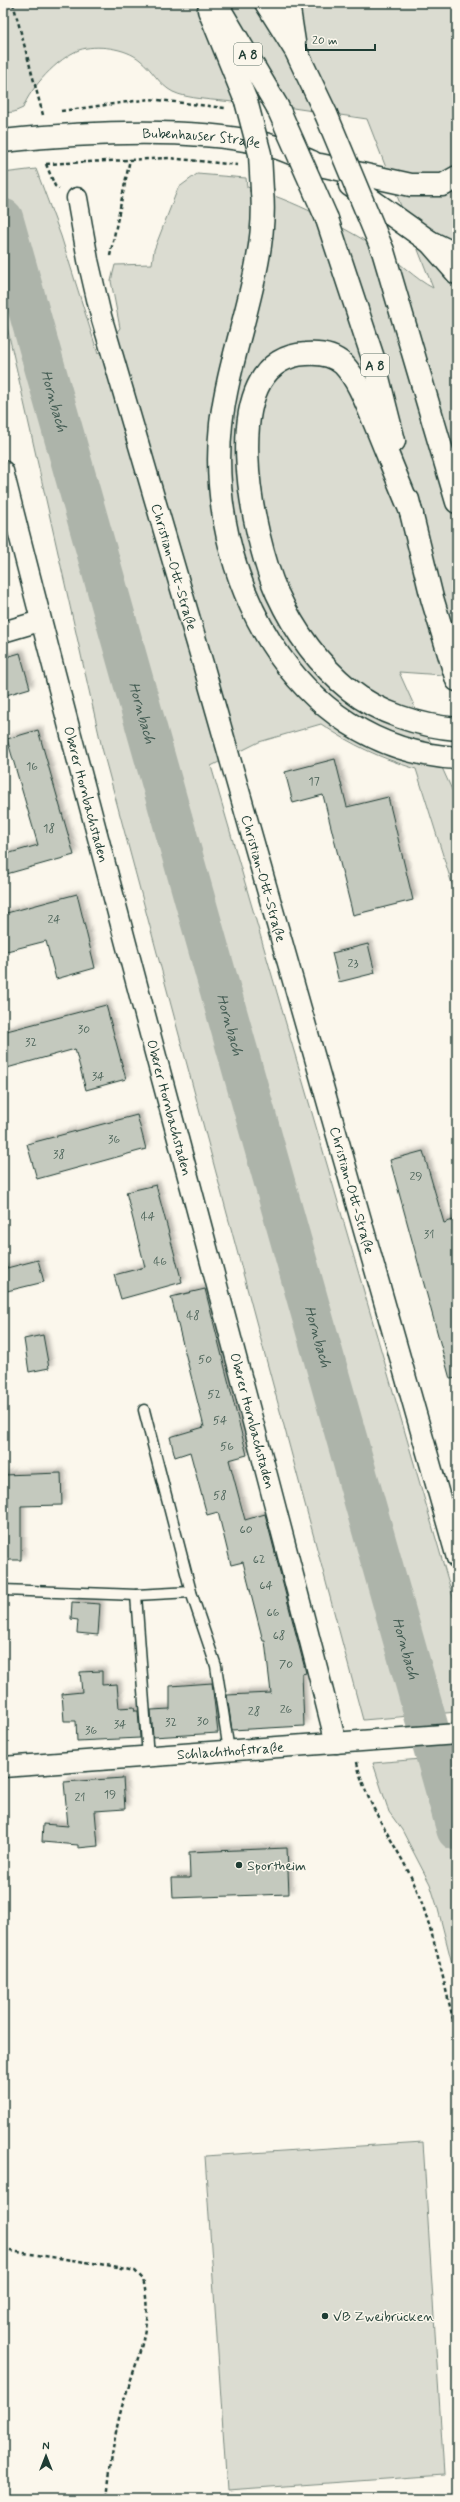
<svg xmlns="http://www.w3.org/2000/svg" width="460" height="2502" viewBox="0 0 460 2502" font-family="Mynerve,sans-serif">
<style>
.green{fill:#dbdcd1;stroke:#7d8c82}
.lines{fill:none;stroke-linecap:round;stroke-linejoin:round}
.river{stroke:#adb4aa;stroke-width:41}
.building{fill:#c4c9be;stroke:#1f3d34;filter:url(#shadow)}
.lane-casing{stroke:#1f3d34;stroke-width:13}
.street-casing{stroke:#1f3d34;stroke-width:23}
.secondary-casing{stroke:#1f3d34;stroke-width:25}
.primary-casing{stroke:#1f3d34;stroke-width:25}
.highway-casing{stroke:#1f3d34;stroke-width:25}
.path{stroke:#1f3d34;stroke-width:2.5;stroke-dasharray:4 3;stroke-linecap:butt}
.lane{stroke:#fbf7ec;stroke-width:10}
.street{stroke:#fbf7ec;stroke-width:20}
.secondary{stroke:#fbf7ec;stroke-width:22}
.primary{stroke:#fbf7ec;stroke-width:22}
.highway{stroke:#fbf7ec;stroke-width:22}
.highway-bridge-casing{stroke:#1f3d34;stroke-width:25;stroke-linecap:butt}
.highway-bridge{stroke:#fbf7ec;stroke-width:22}
.poi-dot{fill:#1f3d34;stroke:#fbf7ec;stroke-width:1.5}
.labels{text-anchor:middle;stroke-width:3;stroke-linejoin:round;paint-order:stroke}
.number-label{font-size:12px;fill:#486056}
.shield{fill:#fbf7ec;stroke:#61756b;stroke-width:1}
.shield-label{font-size:13px;font-weight:bold;fill:#1f3d34}
.street-label{font-size:14px;fill:#1f3d34;stroke:#fbf7ec}
.poi-label{font-size:14px;fill:#1f3d34;stroke:#fbf7ec;text-anchor:start}
.water-label{font-size:15px;font-style:italic;fill:#425b52;stroke:#fbf7ec}
</style>
<defs>
<filter id="shadow"><feDropShadow dx="3.5" dy="-3.5" stdDeviation="2" flood-color="#0004"/></filter>
</defs>
<rect width="100%" height="100%" fill="#fbf7ec"/>
<filter id="ink" filterUnits="userSpaceOnUse"><feTurbulence type="fractalNoise" baseFrequency=".025" numOctaves="2"/><feDisplacementMap in="SourceGraphic" scale="8" xChannelSelector="R" yChannelSelector="G"/><feConvolveMatrix kernelMatrix="1 2 1 2 8 2 1 2 1" color-interpolation-filters="sRGB"/></filter>
<g filter="url(#ink)">
<g class="green">
<path d="M3,3H457V676L399,672L457,801V900L416,769C378,757 354,746 321,724L259,742L211,766L457,1611V1712L363,1720L102,748L3,309V173L36,169L61,236L98,354L120,328L111,281L115,265L152,264L154,250L178,188L197,174L246,178L247,187C294,200 340,225 382,251C399,261 415,279 433,288L367,119L232,99L233,102C216,100 187,99 173,92C159,85 152,69 140,60C126,48 96,44 79,50C58,58 30,88 23,108L14,112L3,113Z"/>
<path d="M457,1756V1983L438,1909L430,1884L402,1830L389,1812L373,1763Z"/>
<path d="M423,2142L444,2475L227,2490L205,2156Z"/>
</g>
<g class="lines">
<path class="river" id="s1" d="M3,219L457,1830"/>
</g>
<g class="building">
<path d="M20,653L30,688L3,696V658Z"/>
<path d="M38,730L74,855L3,875V855L38,845L7,739Z"/>
<path d="M335,759L347,807L388,797L413,900L353,915L323,795L293,803L285,772Z"/>
<path d="M77,894L95,968L56,979L46,941L3,952V914Z"/>
<path d="M368,944L375,973L339,982L332,953Z"/>
<path d="M106,1005L126,1079L86,1090L75,1049L7,1068L3,1052V1032Z"/>
<path d="M137,1115L146,1149L37,1179L27,1144Z"/>
<path d="M423,1151L444,1223L453,1220L457,1235V1378L450,1379L390,1160Z"/>
<path d="M156,1185L182,1282L121,1299L114,1275L145,1267L126,1192Z"/>
<path d="M38,1260L44,1282L3,1292V1269Z"/>
<path d="M205,1289L247,1455L229,1460L245,1520L265,1514L306,1673L302,1674L304,1726L232,1730L227,1695L271,1693L265,1641H263L243,1562L231,1565L218,1512L207,1515L190,1452L175,1457L170,1437L204,1427L171,1297Z"/>
<path d="M43,1335L49,1368L29,1372L24,1339Z"/>
<path d="M61,1473L62,1505L21,1506V1560H3V1475Z"/>
<path d="M72,1602L100,1604L98,1635L77,1633L78,1620L71,1619Z"/>
<path d="M102,1671V1685L117,1684L119,1708L134,1707L135,1711H138L140,1738L77,1741L76,1721H64L62,1694L82,1692L80,1672Z"/>
<path d="M212,1683L218,1733L153,1737L151,1710L170,1709V1686Z"/>
<path d="M123,1778L125,1809L95,1811L98,1846L78,1848V1845L42,1842L43,1824L68,1826L64,1782Z"/>
<path d="M287,1848L289,1894L173,1898L172,1878H190L189,1852Z"/>
</g>
<g class="lines">
<defs>
<g id="lane">
<path d="M144,1410L191,1592L216,1666L229,1751"/>
<path d="M3,1590L136,1595L191,1592"/>
<path d="M136,1595L148,1757"/>
</g>
<g id="street">
<path id="s2" d="M77,198L88,260L101,316L203,664L457,1558"/>
<path id="s3" d="M3,471C110,896 229,1318 336,1743"/>
<path d="M3,632L40,621"/>
<path id="s4" d="M3,1767L457,1734"/>
</g>
<g id="secondary">
<path id="s5" d="M3,141C80,133 184,127 260,143C278,146 295,155 312,162"/>
<path d="M350,185L430,242L457,255"/>
</g>
<path id="primary" d="M430,242L457,273"/>
<g id="highway">
<path d="M216,3L277,106"/>
<path d="M266,3L296,51L326,114"/>
<path d="M288,3L294,42"/>
<path d="M209,10L246,101"/>
<path d="M320,165L411,185H443L457,177"/>
<path d="M262,191C269,264 229,350 221,424C205,572 292,749 457,758"/>
<path d="M327,219L373,358L394,441"/>
<path d="M383,251L457,502"/>
<path d="M408,500L432,598L457,680"/>
<path d="M412,514C400,486 389,458 378,431C368,408 360,382 343,364C333,355 319,353 306,354C211,359 254,542 277,593C294,630 318,664 350,690C378,713 421,726 457,729"/>
</g>
</defs>
<use href="#lane" class="lane-casing"/>
<use href="#street" class="street-casing"/>
<use href="#secondary" class="secondary-casing"/>
<use href="#primary" class="primary-casing"/>
<use href="#highway" class="highway-casing"/>
<g class="path">
<path d="M13,3L43,115"/>
<path d="M61,111L150,99L225,108"/>
<path d="M46,164L169,158L238,165"/>
<path d="M46,164L55,186L59,189"/>
<path d="M110,256L130,159"/>
<path d="M357,1762C366,1808 398,1845 416,1888C435,1934 444,1986 457,2034"/>
<path d="M3,2250L113,2266L135,2271L143,2279C154,2326 137,2359 123,2403C114,2434 110,2467 107,2499"/>
</g>
<use href="#lane" class="lane"/>
<use href="#street" class="street"/>
<use href="#secondary" class="secondary"/>
<use href="#primary" class="primary"/>
<use href="#highway" class="highway"/>
<defs>
<g id="highway-bridge">
<path d="M246,101L260,154L262,191"/>
<path d="M277,106L327,219"/>
<path d="M326,114L383,251"/>
</g>
</defs>
<use href="#highway-bridge" class="highway-bridge-casing"/>
<use href="#highway-bridge" class="highway-bridge"/>
</g>
</g>
<g class="poi-dot">
<circle cx="239" cy="1865" r="4"/>
<circle cx="325" cy="2316" r="4"/>
</g>
<g class="labels">
<g class="number-label">
<text x="32" y="770">16</text>
<text x="314" y="785">17</text>
<text x="49" y="832">18</text>
<text x="54" y="923">24</text>
<text x="353" y="967">23</text>
<text x="84" y="1033">30</text>
<text x="31" y="1046">32</text>
<text x="98" y="1080">34</text>
<text x="114" y="1143">36</text>
<text x="59" y="1158">38</text>
<text x="416" y="1180">29</text>
<text x="148" y="1220">44</text>
<text x="429" y="1238">31</text>
<text x="160" y="1265">46</text>
<text x="193" y="1319">48</text>
<text x="205" y="1363">50</text>
<text x="214" y="1398">52</text>
<text x="220" y="1424">54</text>
<text x="227" y="1450">56</text>
<text x="220" y="1499">58</text>
<text x="246" y="1533">60</text>
<text x="259" y="1563">62</text>
<text x="266" y="1589">64</text>
<text x="273" y="1616">66</text>
<text x="279" y="1639">68</text>
<text x="286" y="1668">70</text>
<text x="286" y="1713">26</text>
<text x="254" y="1715">28</text>
<text x="203" y="1725">30</text>
<text x="171" y="1726">32</text>
<text x="120" y="1728">34</text>
<text x="91" y="1734">36</text>
<text x="110" y="1798">19</text>
<text x="80" y="1801">21</text>
</g>
<g class="shield">
<rect x="234" y="43" width="28" height="22" rx="3"/>
<rect x="361" y="354" width="28" height="22" rx="3"/>
</g>
<g class="shield-label">
<text x="248" y="59">A 8</text>
<text x="375" y="370">A 8</text>
</g>
<g class="street-label">
<text dy="5" stroke="none"><textPath href="#s5" startOffset="199">Bubenhauser Straße</textPath></text>
<text dy="5" stroke="none"><textPath href="#s2" startOffset="382">Christian-Ott-Straße</textPath></text>
<text dy="5" stroke="none"><textPath href="#s3" startOffset="334">Oberer Hornbachstaden</textPath></text>
<text dy="5" stroke="none"><textPath href="#s2" startOffset="706">Christian-Ott-Straße</textPath></text>
<text dy="5" stroke="none"><textPath href="#s3" startOffset="658">Oberer Hornbachstaden</textPath></text>
<text dy="5" stroke="none"><textPath href="#s2" startOffset="1030">Christian-Ott-Straße</textPath></text>
<text dy="5" stroke="none"><textPath href="#s3" startOffset="982">Oberer Hornbachstaden</textPath></text>
<text dy="5" stroke="none"><textPath href="#s4" startOffset="228">Schlachthofstraße</textPath></text>
</g>
<g class="poi-label">
<text x="247" y="1870">Sportheim</text>
<text x="333" y="2321">VB Zweibrücken</text>
</g>
<g class="water-label">
<text dy="5" stroke="none"><textPath href="#s1" startOffset="189">Hornbach</textPath></text>
<text dy="5" stroke="none"><textPath href="#s1" startOffset="513">Hornbach</textPath></text>
<text dy="5" stroke="none"><textPath href="#s1" startOffset="837">Hornbach</textPath></text>
<text dy="5" stroke="none"><textPath href="#s1" startOffset="1161">Hornbach</textPath></text>
<text dy="5" stroke="none"><textPath href="#s1" startOffset="1485">Hornbach</textPath></text>
</g>
</g>
<rect width="460" height="2502" fill="none" stroke="#fbf7ec" stroke-width="16"/>
<rect x="8" y="8" width="444" height="2486" fill="none" stroke="#1f3d34" stroke-width="1.5" filter="url(#ink)"/>
<g transform="translate(46 2456)" stroke="#fbf7ec" stroke-width="3" paint-order="stroke">
<path d="M0-3L7 15L0 10L-7 15Z" fill="#1f3d34"/>
<text y="-6" font-size="11" font-weight="bold" text-anchor="middle" fill="#1f3d34">N</text>
</g>
<path d="M306 44v6h69v-6" fill="none" stroke="#1f3d34" stroke-width="2"/>
<text x="312" y="44" font-size="12" fill="#1f3d34" stroke="#fbf7ec" stroke-width="3" paint-order="stroke">20 m</text>
</svg>
